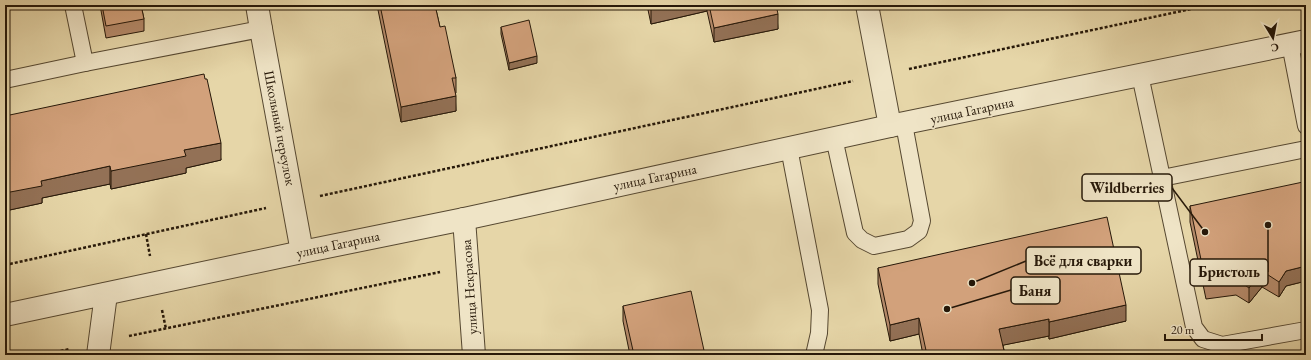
<svg xmlns="http://www.w3.org/2000/svg" width="1311" height="360" viewBox="0 0 1311 360" font-family="'EB Garamond',serif">
<style>
.lines{fill:none;stroke-linecap:round;stroke-linejoin:round}
.service-casing{stroke:#564831;stroke-width:18}
.pedestrian-casing{stroke:#564831;stroke-width:24}
.minor-casing{stroke:#564831;stroke-width:24}
.tertiary-casing{stroke:#564831;stroke-width:24}
.path{stroke:#261809;stroke-width:2.5;stroke-dasharray:3 2;stroke-linecap:butt}
.service{stroke:#efe4c6;stroke-width:16}
.pedestrian{stroke:#efe4c6;stroke-width:22}
.minor{stroke:#efe4c6;stroke-width:22}
.tertiary{stroke:#efe4c6;stroke-width:22}
.wall{fill:#b58a6a;stroke:#261809}
.shaded-wall{fill:#937156;stroke:#261809}
.building{fill:#d2a17b;stroke:#261809}
.labels{text-anchor:middle;stroke-width:3.5;stroke-linejoin:round;paint-order:stroke}
.street-label{font-size:14px;fill:#261809;stroke:#efe4c6}
.leader{fill:none;stroke:#261809;stroke-width:1.5}
.callout-dot{fill:#261809;stroke:#efe4c6;stroke-width:1.5}
.callout{fill:#efe4c6;stroke:#261809;stroke-width:1.5}
.callout-label{font-size:15px;text-anchor:middle;font-weight:bold;fill:#261809}
</style>
<rect width="100%" height="100%" fill="#e6d6a8"/>
<filter id="stains"><feTurbulence type="fractalNoise" baseFrequency=".005" numOctaves="4"/><feColorMatrix values="0 0 0 0 .2 0 0 0 0 .09 0 0 0 0 .02 0 0 0 .5 -.17"/></filter>
<radialGradient id="worn" r=".72"><stop offset=".6" stop-color="#630" stop-opacity="0"/><stop offset="1" stop-color="#630" stop-opacity=".3"/></radialGradient>
<g class="lines">
<defs>
<g id="service">
<path d="M73,5L85,63"/>
<path d="M1290,44L1306,126"/>
<path d="M1140,75L1194,327L1203,339L1222,345L1306,330"/>
<path d="M5,80L85,63L261,29"/>
<path d="M834,138L855,233L862,240L874,246L908,239L919,231L922,221L904,124"/>
<path d="M789,148L820,310L819,333L814,355"/>
<path d="M1162,178L1306,149"/>
</g>
<path id="pedestrian" d="M257,5L261,29"/>
<g id="minor">
<path d="M867,5L890,126"/>
<path d="M261,29L302,252"/>
<path d="M464,219L474,355"/>
<path d="M98,355L106,294"/>
</g>
<path id="tertiary" d="M5,315L302,252L464,219L890,126L1306,41"/>
</defs>
<use href="#service" class="service-casing"/>
<use href="#pedestrian" class="pedestrian-casing"/>
<use href="#minor" class="minor-casing"/>
<use href="#tertiary" class="tertiary-casing"/>
<g class="path">
<path d="M909,69L1210,5"/>
<path d="M320,196L853,81"/>
<path d="M146,234L150,256"/>
<path d="M5,265L266,208"/>
<path d="M162,310L166,329"/>
<path d="M129,336L440,272"/>
<path d="M41,355L70,349"/>
</g>
<use href="#service" class="service"/>
<use href="#pedestrian" class="pedestrian"/>
<use href="#minor" class="minor"/>
<use href="#tertiary" class="tertiary"/>
</g>
<g class="wall">
<path d="M100,5H141L144,19V31L106,38Z"/>
<path d="M377,5H435L440,27L456,78V93H455L456,111L401,122Z"/>
<path d="M647,5H776L778,29L714,42L707,11L651,24Z"/>
<path d="M501,27L537,63L509,70L501,34Z"/>
<path d="M205,79L221,160L186,168V173L111,189L110,184L42,198V203L5,211Z"/>
<path d="M1306,194V281L1286,286L1279,297L1262,287L1249,303L1236,295L1206,299L1190,222V206Z"/>
<path d="M878,268L1126,321L1049,339V336L1003,345L1005,355H923L919,334L890,341L878,284Z"/>
<path d="M623,306L705,355H630L623,321Z"/>
</g>
<g class="shaded-wall">
<path d="M670,5H707V11L651,24V9Z"/>
<path d="M778,14V29L714,42V28Z"/>
<path d="M537,56V63L509,70V63Z"/>
<path d="M456,96V111L401,122V107Z"/>
<path d="M221,143V160L186,168V173L111,189V171L184,150Z"/>
<path d="M110,166V184L42,198V203L5,211V193L41,181Z"/>
<path d="M1306,266V281L1286,286L1279,297V282L1286,271Z"/>
<path d="M1262,271V287L1249,303V288Z"/>
<path d="M1126,305V321L1049,339V322Z"/>
<path d="M919,318V334L890,341V325Z"/>
<path d="M1049,319V336L999,346V329Z"/>
</g>
<g class="building">
<path d="M102,5H141L144,19L106,26Z"/>
<path d="M380,5H435L440,27L445,26L456,78H452L456,96L401,107Z"/>
<path d="M650,5H670L651,9Z"/>
<path d="M709,5H776L778,14L714,28Z"/>
<path d="M529,20L537,56L509,63L501,27Z"/>
<path d="M204,74L205,79H207L221,143L184,150L186,156L111,171L110,166L41,181L42,186L5,193V116Z"/>
<path d="M1303,182L1306,194V266L1286,271L1279,282L1262,271L1249,288L1236,279L1206,284L1190,206Z"/>
<path d="M1107,217L1126,305L1049,322V319L999,329L1005,355H927L919,318L890,325L878,268Z"/>
<path d="M691,291L705,355H634L623,306Z"/>
</g>
<g class="labels">
<g class="street-label">
<text transform="translate(972 110) rotate(-12)" y="5">улица Гагарина</text>
<text transform="translate(280 128) rotate(79)" y="5">Школьный переулок</text>
<text transform="translate(655 177) rotate(-12)" y="5">улица Гагарина</text>
<text transform="translate(338 244) rotate(-12)" y="5">улица Гагарина</text>
<text transform="translate(469 287) rotate(-94)" y="5">улица Некрасова</text>
</g>
</g>
<path class="leader" d="M1205 232L1172 188M972 283L1026 261M1268 225L1268 272M947 309L1011 290"/>
<g class="callout-dot">
<circle cx="1205" cy="232" r="4"/>
<circle cx="972" cy="283" r="4"/>
<circle cx="1268" cy="225" r="4"/>
<circle cx="947" cy="309" r="4"/>
</g>
<g class="callout">
<rect x="1082" y="174" width="90" height="27" rx="4"/>
<rect x="1026" y="247" width="115" height="27" rx="4"/>
<rect x="1190" y="259" width="78" height="27" rx="4"/>
<rect x="1011" y="277" width="49" height="27" rx="4"/>
</g>
<g class="callout-label">
<text x="1127" y="193">Wildberries</text>
<text x="1083" y="266">Всё для сварки</text>
<text x="1229" y="277">Бристоль</text>
<text x="1035" y="296">Баня</text>
</g>
<rect width="1311" height="360" fill="none" stroke="#e6d6a8" stroke-width="20"/>
<rect x="6" y="6" width="1299" height="348" fill="none" stroke="#261809" stroke-width="2"/>
<rect x="10" y="10" width="1291" height="340" fill="none" stroke="#261809"/>
<g transform="translate(1273 38) rotate(170)" stroke="#efe4c6" stroke-width="3" paint-order="stroke">
<path d="M0-3L7 15L0 10L-7 15Z" fill="#261809"/>
<text y="-6" font-size="11" font-weight="bold" text-anchor="middle" fill="#261809">С</text>
</g>
<path d="M1165 334v6h97v-6" fill="none" stroke="#261809" stroke-width="2"/>
<text x="1171" y="334" font-size="12" fill="#261809" stroke="#efe4c6" stroke-width="3" paint-order="stroke">20 m</text>
<rect width="100%" height="100%" filter="url(#stains)"/>
<rect width="100%" height="100%" fill="url(#worn)"/>
</svg>
